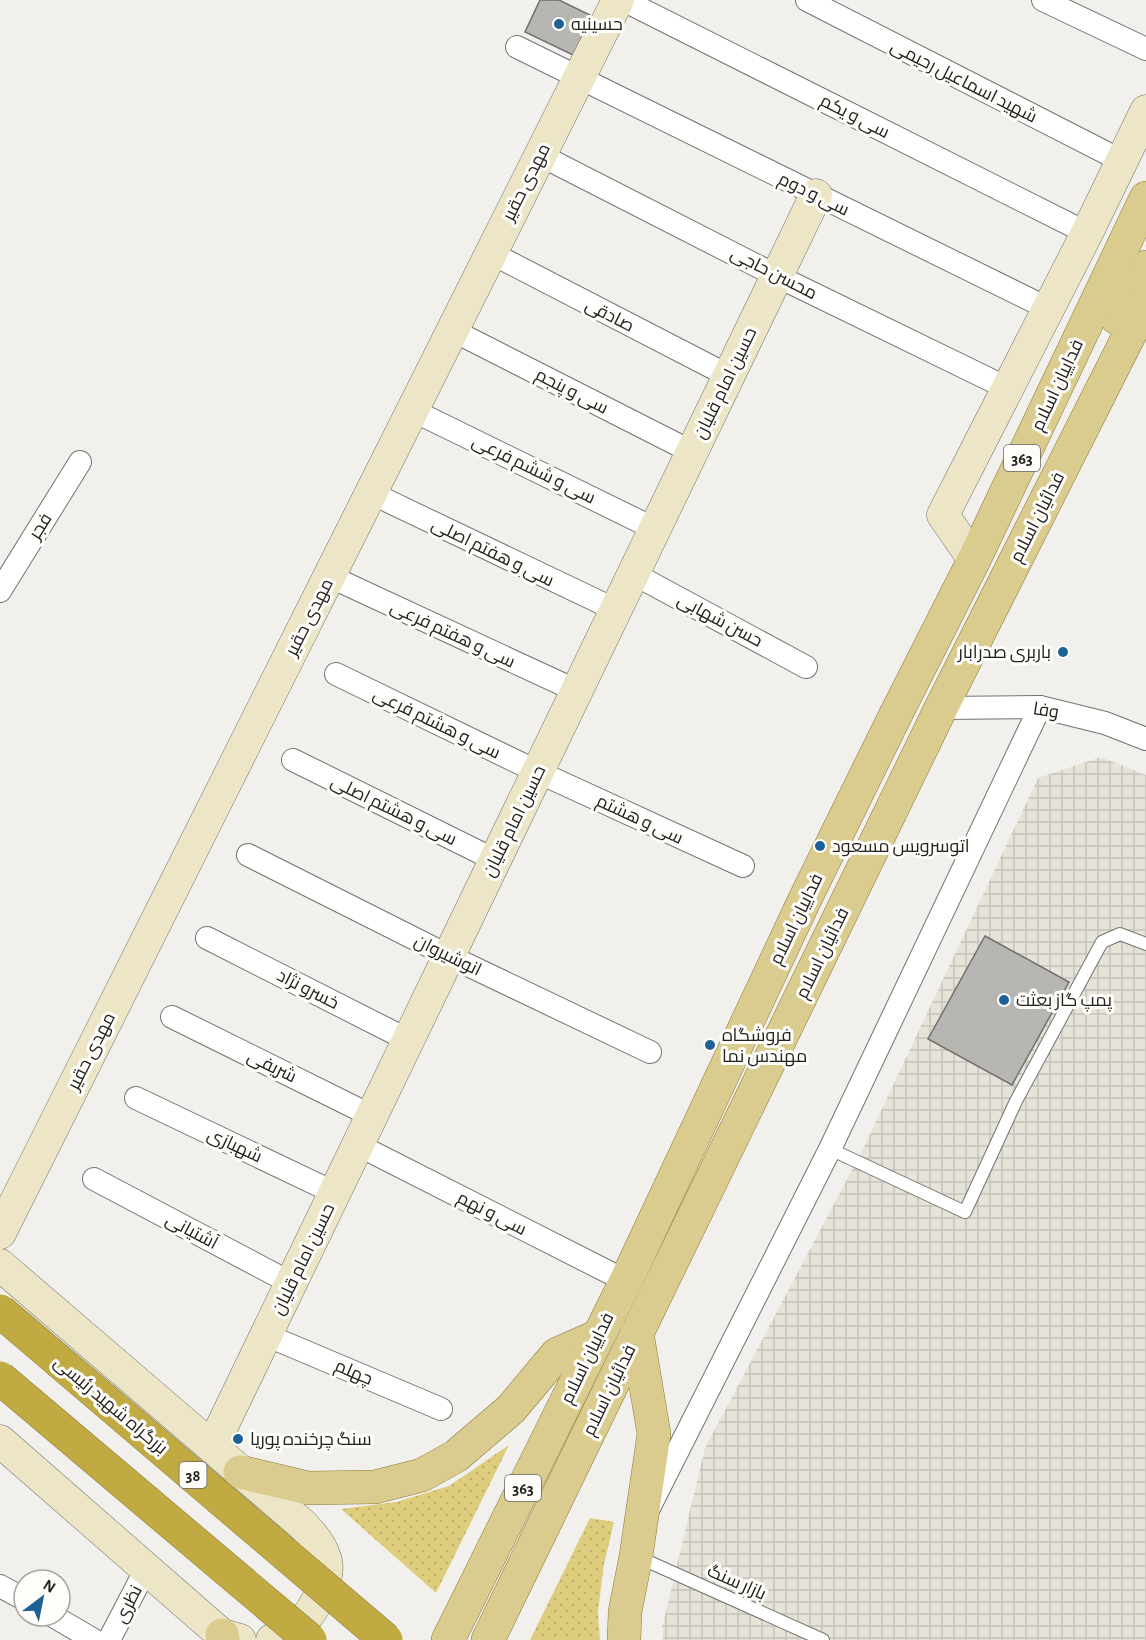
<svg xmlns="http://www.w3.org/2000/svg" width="1146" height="1640" viewBox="0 0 1146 1640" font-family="'Alegreya Sans',Cairo,sans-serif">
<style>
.industrial{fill:url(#industrial-grid)}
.grass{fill:url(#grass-dots)}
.building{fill:#b7b6b3;stroke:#71706d;stroke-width:1.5}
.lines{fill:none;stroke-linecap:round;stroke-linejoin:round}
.lane-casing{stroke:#737370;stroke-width:14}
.street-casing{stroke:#737370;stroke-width:24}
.secondary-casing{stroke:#737370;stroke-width:33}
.primary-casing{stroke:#8a7a36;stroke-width:34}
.lane{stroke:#fff;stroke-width:12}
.street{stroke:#fff;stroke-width:22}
.secondary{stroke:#ece6c6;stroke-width:32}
.primary{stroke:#dacc8e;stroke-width:33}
.highway-bridge-casing{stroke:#8a7a36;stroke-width:34;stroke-linecap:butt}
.highway-bridge{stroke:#c1aa42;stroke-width:33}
.poi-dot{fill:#1d6196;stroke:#fefdfa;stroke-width:2}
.labels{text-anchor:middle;stroke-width:6;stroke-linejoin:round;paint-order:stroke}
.shield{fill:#fefdfa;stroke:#656462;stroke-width:1.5}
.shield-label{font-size:16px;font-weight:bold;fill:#232221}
.poi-label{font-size:18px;fill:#232221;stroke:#fefdfa;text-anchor:start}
.street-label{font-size:18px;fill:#232221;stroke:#fefdfa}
</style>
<defs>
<pattern id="industrial-grid" width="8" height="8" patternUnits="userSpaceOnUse" patternTransform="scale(1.5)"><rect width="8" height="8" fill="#e6e4d9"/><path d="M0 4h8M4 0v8" fill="none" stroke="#c5c3ba"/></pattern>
<pattern id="grass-dots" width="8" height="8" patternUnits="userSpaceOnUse" patternTransform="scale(1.5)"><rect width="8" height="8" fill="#dfcd7e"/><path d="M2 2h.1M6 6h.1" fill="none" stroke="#bfb06d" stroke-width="1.8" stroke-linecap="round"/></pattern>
</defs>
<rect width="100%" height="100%" fill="#f1f0ec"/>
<path class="industrial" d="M1101,757L1146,775V1640H663L662,1628L705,1448L862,1151L1038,778Z"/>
<g class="grass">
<path d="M509,1445L436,1593L341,1509L396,1502L449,1486Z"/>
<path d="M590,1518L614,1522L604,1564L598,1612L600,1640H530Z"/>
</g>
<g class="building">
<path d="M540,0H559L592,16L573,55L525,32Z"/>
<path d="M985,936L1069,982L1012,1085L928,1039Z"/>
</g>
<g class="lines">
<defs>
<g id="lane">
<path d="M830,1149L965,1212L1016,1101L1102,942L1120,934L1146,944"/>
<path d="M638,1557L823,1640"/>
</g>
<g id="street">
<path d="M623,0L1087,233"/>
<path d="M807,0L1122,161"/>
<path d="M1043,0L1146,49"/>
<path d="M517,47L1049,309"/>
<path d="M540,155L777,276L1009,389"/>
<path d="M491,253L729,376"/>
<path d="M452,330L692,452"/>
<path d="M412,410L655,529"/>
<path d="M371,493L616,610"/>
<path d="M634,574L806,667"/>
<path d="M329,576L577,691"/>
<path d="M0,591L80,462"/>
<path d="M336,674L538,772L743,866"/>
<path d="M941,708L1040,707L1105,723L1146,739"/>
<path d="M293,760L495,860"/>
<path d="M248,855L449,956L650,1052"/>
<path d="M207,938L408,1040"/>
<path d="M172,1017L372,1116"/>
<path d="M136,1098L335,1193"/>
<path d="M358,1145L626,1281"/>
<path d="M94,1179L291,1283"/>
<path d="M266,1335L441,1409"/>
<path d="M650,1506L830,1149L1040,707"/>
<path d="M0,1586L24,1599"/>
<path d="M53,1616L94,1640"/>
<path d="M109,1640L146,1569"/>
</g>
<g id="secondary">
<path d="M974,560L943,515L1087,233L1146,111"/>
<path d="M0,1233L618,0"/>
<path d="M0,1265L303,1525C313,1536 322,1546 326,1561C328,1568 326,1577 324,1584C316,1609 299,1633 272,1640"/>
<path d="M0,1441L222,1635L240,1640"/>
<path d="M212,1447L816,195"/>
</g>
<g id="primary">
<path d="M1117,318L1146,267"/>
<path d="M240,1472L308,1488L375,1487L422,1475L456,1456L511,1409L557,1354L598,1336"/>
<path d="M222,1635L223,1640"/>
<path d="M448,1640L626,1281L805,899L895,716L974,560L1146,198"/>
<path d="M488,1640L941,708L1146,302"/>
<path d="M624,1640L625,1612L636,1556L654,1434L637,1333"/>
</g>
</defs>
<use href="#lane" class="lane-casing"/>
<use href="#street" class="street-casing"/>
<use href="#secondary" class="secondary-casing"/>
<use href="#primary" class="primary-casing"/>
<use href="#lane" class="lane"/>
<use href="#street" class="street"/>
<use href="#secondary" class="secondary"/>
<use href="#primary" class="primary"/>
<defs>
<g id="highway-bridge">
<path d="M0,1311L386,1640"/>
<path d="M0,1378L310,1640"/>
</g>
</defs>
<use href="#highway-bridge" class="highway-bridge-casing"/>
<use href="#highway-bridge" class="highway-bridge"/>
</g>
<g class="poi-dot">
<circle cx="559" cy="24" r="6"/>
<circle cx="1063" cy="652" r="6"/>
<circle cx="820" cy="846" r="6"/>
<circle cx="1004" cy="1000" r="6"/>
<circle cx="710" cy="1045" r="6"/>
<circle cx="238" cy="1439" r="6"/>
</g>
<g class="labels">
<g class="shield">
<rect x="1004" y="445" width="36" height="26" rx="4.5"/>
<rect x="179.5" y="1462" width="27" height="26" rx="4.5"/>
<rect x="505" y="1475" width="36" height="26" rx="4.5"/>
</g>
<g class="shield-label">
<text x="1022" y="464">363</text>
<text x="193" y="1481">38</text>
<text x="523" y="1494">363</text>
</g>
<g class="poi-label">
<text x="571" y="30">حسینیه</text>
<text x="1051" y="658" text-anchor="end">باربری صدرابار</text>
<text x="832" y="852">اتوسرویس مسعود</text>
<text x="1016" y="1006">پمپ گاز بعثت</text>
<text x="722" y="1041">فروشگاه<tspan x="722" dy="21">مهندس نما</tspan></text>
<text x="250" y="1445">سنگ چرخنده پوریا</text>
</g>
<g class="street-label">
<text transform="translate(964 81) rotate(27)" y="6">شهید اسماعیل رحیمی</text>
<text transform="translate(855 116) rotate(27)" y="6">سی و یکم</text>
<text transform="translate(526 182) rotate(-63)" y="6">مهدی حقیر</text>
<text transform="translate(814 194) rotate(26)" y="6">سی و دوم</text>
<text transform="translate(774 273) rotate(27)" y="6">محسن حاجی</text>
<text transform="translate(610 315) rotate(27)" y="6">صادقی</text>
<text transform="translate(725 383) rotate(-64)" y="6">حسین امام قلیان</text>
<text transform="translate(1057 385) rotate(-65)" y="6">فداییان اسلام</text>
<text transform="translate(572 391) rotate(27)" y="6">سی و پنجم</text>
<text transform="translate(534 469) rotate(26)" y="6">سی و ششم فرعی</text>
<text transform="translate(1037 517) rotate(-63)" y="6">فدائیان اسلام</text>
<text transform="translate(40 526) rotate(-58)" y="6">فجر</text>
<text transform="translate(493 552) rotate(26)" y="6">سی و هفتم اصلی</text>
<text transform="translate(309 617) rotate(-63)" y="6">مهدی حقیر</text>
<text transform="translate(720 620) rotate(28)" y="6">حسن شهابی</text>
<text transform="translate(453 634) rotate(25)" y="6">سی و هفتم فرعی</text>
<text transform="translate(1046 710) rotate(9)" y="6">وفا</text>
<text transform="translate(437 723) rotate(26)" y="6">سی و هشتم فرعی</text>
<text transform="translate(394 810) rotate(26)" y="6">سی و هشتم اصلی</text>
<text transform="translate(640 819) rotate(25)" y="6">سی و هشتم</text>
<text transform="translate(514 821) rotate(-64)" y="6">حسین امام قلیان</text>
<text transform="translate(796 919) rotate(-64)" y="6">فداییان اسلام</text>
<text transform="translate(822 953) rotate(-64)" y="6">فدائیان اسلام</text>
<text transform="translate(448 955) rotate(26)" y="6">انوشیروان</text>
<text transform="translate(308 989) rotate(27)" y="6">خسرو نژاد</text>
<text transform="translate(91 1051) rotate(-63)" y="6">مهدی حقیر</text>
<text transform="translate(272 1066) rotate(26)" y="6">شریفی</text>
<text transform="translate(235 1145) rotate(25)" y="6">شهبازی</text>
<text transform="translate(492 1213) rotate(27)" y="6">سی و نهم</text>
<text transform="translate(192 1231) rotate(28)" y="6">آشتیانی</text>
<text transform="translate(303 1259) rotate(-64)" y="6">حسین امام قلیان</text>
<text transform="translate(587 1358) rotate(-64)" y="6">فداییان اسلام</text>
<text transform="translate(354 1372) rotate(23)" y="6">چهلم</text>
<text transform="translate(609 1390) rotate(-64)" y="6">فدائیان اسلام</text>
<text transform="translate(111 1405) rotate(40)" y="6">بزرگراه شهید رئیسی</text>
<text transform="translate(737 1582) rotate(24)" y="6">بازار سنگ</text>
<text transform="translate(128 1604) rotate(-63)" y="6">نظری</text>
</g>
</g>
<g transform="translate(42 1598) rotate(32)"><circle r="28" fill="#fefdfa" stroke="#a6a5a3" stroke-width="1.5"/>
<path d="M0-4.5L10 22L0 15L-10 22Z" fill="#1d6196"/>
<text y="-9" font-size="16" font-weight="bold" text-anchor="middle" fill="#232221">N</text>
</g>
</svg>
